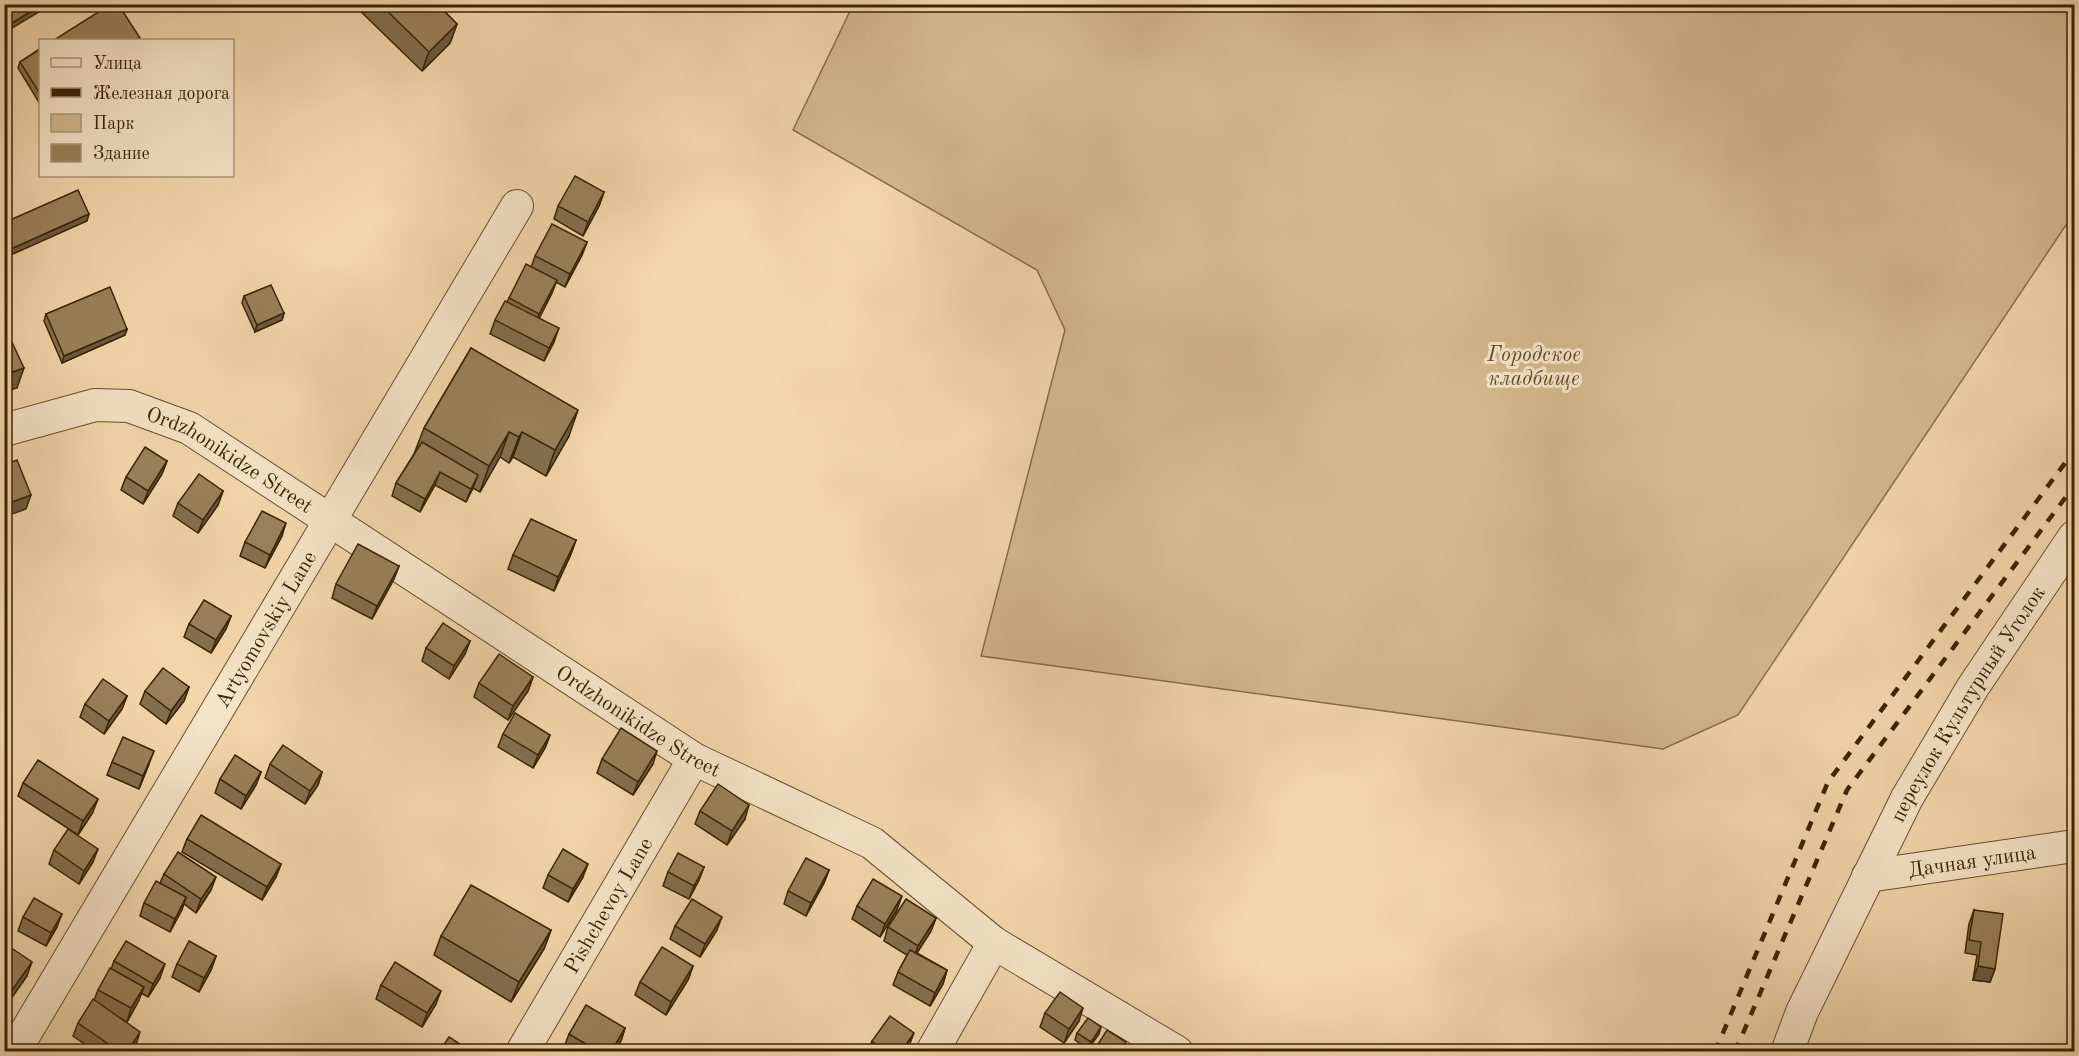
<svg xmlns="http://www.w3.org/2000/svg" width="2079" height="1056" viewBox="0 0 2079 1056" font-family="'Old Standard TT',serif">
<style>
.green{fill:#d3b98f;stroke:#866e4a;stroke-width:1.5}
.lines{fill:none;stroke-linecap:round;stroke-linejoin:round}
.minor-casing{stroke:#67512e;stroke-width:34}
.minor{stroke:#f7e5c9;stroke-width:32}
.rail{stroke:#382404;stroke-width:4.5;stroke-dasharray:10 10;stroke-linecap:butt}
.wall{fill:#846f4e;stroke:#382404;stroke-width:1.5}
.shaded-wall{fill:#6b5a40;stroke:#382404;stroke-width:1.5}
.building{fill:#99815b;stroke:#382404;stroke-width:1.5}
.labels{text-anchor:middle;stroke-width:6;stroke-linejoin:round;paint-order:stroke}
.park-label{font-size:21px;font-style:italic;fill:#5f4927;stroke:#f7e5c9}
.street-label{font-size:21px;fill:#382404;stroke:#f7e5c9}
</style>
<rect width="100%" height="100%" fill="#f3d7ac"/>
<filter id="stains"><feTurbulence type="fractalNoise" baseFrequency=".00333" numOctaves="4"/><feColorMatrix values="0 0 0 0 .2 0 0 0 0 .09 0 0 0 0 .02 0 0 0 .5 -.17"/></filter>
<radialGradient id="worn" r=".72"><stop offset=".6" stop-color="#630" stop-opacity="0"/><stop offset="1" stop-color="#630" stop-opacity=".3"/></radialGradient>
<path class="green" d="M853,5H2074V213L1738,715L1663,749L981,656L1065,330L1037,270L793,130Z"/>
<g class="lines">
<defs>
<g id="minor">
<path id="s1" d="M4,430L95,405L129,406L189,428L694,759L872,843L994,943L1177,1052"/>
<path id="s2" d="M1868,876L2074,846"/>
<path id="s3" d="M14,1052L517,206"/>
<path id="s4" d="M522,1052L694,759"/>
<path d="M932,1052L994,943"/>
<path id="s5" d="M1787,1052L1802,1012L1907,798L1973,687L2074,537"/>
</g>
</defs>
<use href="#minor" class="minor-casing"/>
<use href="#minor" class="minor"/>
<g class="rail">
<path d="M1715,1052L1828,782L2074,451"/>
<path d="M1735,1052L1847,790L2074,486"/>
</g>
</g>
<g class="wall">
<path d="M353,4H437L457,24L450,43L422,71Z"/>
<path d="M40,49V104L18,68L20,62Z"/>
<path d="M604,192L599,206L583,236L554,219L558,206Z"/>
<path d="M8,221H87L7,230L6,228Z"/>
<path d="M587,242L582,255L565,287L556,282L552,293L539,318L554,342L544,361L490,334L495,320L507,302L509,298L531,267L535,256Z"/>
<path d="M244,296L284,313L282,320L255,332L242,303Z"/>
<path d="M46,314L127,329L125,335L62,363L44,321Z"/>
<path d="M471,348L569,436L546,476L513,457L509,463L500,457L480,492L473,488L466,502L435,485L420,512L392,496L396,483L414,454L424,428Z"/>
<path d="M167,461L162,474L143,504L121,490L126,477Z"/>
<path d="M223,491L218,505L198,533L173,516L178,503Z"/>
<path d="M282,536L265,568L240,556L245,542Z"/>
<path d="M576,540L571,554L554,591L508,569L513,555Z"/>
<path d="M399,566L394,579L372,619L332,598L336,584Z"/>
<path d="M231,616L226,629L211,653L184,637L189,624Z"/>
<path d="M470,641L465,654L449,679L422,661L426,648Z"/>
<path d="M533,677L528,691L508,720L474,697L479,683Z"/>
<path d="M189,687L184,701L166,724L140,704L145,691Z"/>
<path d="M127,696L122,709L104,734L80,717L85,704Z"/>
<path d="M503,734L550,735L545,748L533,768L498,747Z"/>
<path d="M602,759L653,764L633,795L597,773Z"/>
<path d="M112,762L149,764L139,789L107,775Z"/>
<path d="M270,764L322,772L318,785L305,804L265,778Z"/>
<path d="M261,772L256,785L241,809L215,793L220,779Z"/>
<path d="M23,783L93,812L78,835L18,796Z"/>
<path d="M700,811L745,819L727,845L695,824Z"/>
<path d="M187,839L281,864L276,877L262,900L182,852Z"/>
<path d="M54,850L93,862L79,884L49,864Z"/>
<path d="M704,867L699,880L689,899L663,886L668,872Z"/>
<path d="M829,870L824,883L806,916L784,904L788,891Z"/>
<path d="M164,874L211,890L196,913L184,904L170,932L140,916L144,903L160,883Z"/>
<path d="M548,875L583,877L568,902L543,888Z"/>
<path d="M857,906L897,910L880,937L852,919Z"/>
<path d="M1974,910L1995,969L1990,982L1973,980L1977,955L1965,953L1969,924Z"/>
<path d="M23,917L57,927L46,946L18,931Z"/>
<path d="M936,918L931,931L917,953L947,970L943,984L930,1006L893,985L898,972L907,955L884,941L888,927Z"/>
<path d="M675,926L717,930L700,957L670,939Z"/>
<path d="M551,930L544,949L511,1002L434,955L441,936Z"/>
<path d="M4,943L27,976L5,1007L4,1006Z"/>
<path d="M2074,949V990L2068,989Z"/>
<path d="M216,956L211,970L199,992L172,977L177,964Z"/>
<path d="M114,961L160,978L148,997L141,993L139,1000L127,1022L122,1019L136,1045L131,1052H96L73,1036L78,1023L94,1000L98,990L111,969Z"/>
<path d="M693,966L688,980L666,1015L635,995L640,982Z"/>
<path d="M381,985L436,1004L422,1027L376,999Z"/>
<path d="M1045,1013L1079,1021L1064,1043L1040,1027Z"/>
<path d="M625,1028L621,1041L614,1052H571L564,1047L569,1034Z"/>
<path d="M1077,1033L1099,1034L1088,1049L1075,1040Z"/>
<path d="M872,1041L909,1046L905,1052H868Z"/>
</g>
<g class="shaded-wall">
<path d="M43,4H52L4,33V28Z"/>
<path d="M457,24L450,43L422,71L429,52Z"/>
<path d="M604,192L599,206L583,236L588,222Z"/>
<path d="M89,214L87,221L4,258V252Z"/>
<path d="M587,242L582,255L565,287L570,274Z"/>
<path d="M557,280L552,293L535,327L539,314Z"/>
<path d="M284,313L282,320L255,332L257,325Z"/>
<path d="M559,328L554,342L544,361L549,348Z"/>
<path d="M127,329L125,335L62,363L64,356Z"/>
<path d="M24,368L17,388L4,392V375Z"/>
<path d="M578,410L569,436L546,476L555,450Z"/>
<path d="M509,432L500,457L480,492L489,466Z"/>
<path d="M522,432L513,457L509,463L519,437Z"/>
<path d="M167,461L162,474L143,504L148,491Z"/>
<path d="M440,472L435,485L420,512L425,499Z"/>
<path d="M478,475L473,488L466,502L471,489Z"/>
<path d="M223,491L218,505L198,533L203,520Z"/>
<path d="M31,495L26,509L4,517V505Z"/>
<path d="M286,523L282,536L265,568L270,555Z"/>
<path d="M576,540L571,554L554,591L558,577Z"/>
<path d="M399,566L394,579L372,619L377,606Z"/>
<path d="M231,616L226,629L211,653L216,640Z"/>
<path d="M470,641L465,654L449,679L454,666Z"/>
<path d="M533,677L528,691L508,720L513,706Z"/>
<path d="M189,687L184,701L166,724L171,711Z"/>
<path d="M127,696L122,709L104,734L109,721Z"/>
<path d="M550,735L545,748L533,768L538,755Z"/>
<path d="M154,751L149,764L139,789L143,776Z"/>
<path d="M657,751L653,764L633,795L638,782Z"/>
<path d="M261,772L256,785L241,809L246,796Z"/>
<path d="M322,772L318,785L305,804L310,791Z"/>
<path d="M98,799L93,812L78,835L83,821Z"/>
<path d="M749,805L745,819L727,845L732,831Z"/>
<path d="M98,849L93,862L79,884L84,871Z"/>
<path d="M281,864L276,877L262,900L267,887Z"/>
<path d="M588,864L583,877L568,902L573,889Z"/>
<path d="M704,867L699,880L689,899L694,886Z"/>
<path d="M829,870L824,883L806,916L811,903Z"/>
<path d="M216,877L211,890L196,913L201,899Z"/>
<path d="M902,896L897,910L880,937L885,924Z"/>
<path d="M186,897L182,910L170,932L175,919Z"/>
<path d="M62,914L57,927L46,946L51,933Z"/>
<path d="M722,917L717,930L700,957L705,944Z"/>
<path d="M936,918L931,931L913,959L918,946Z"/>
<path d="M551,930L544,949L511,1002L519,982Z"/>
<path d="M216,956L211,970L199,992L204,978Z"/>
<path d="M32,962L27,976L5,1007L10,993Z"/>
<path d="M165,964L160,978L148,997L153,984Z"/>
<path d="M693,966L688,980L666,1015L671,1002Z"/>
<path d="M1978,966L1995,969L1990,982L1973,980Z"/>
<path d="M947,970L943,984L930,1006L935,993Z"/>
<path d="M144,987L139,1000L127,1022L131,1008Z"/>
<path d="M441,991L436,1004L422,1027L427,1013Z"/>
<path d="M1083,1008L1079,1021L1064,1043L1069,1029Z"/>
<path d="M1101,1027L1099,1034L1088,1049L1091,1042Z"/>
<path d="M625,1028L621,1041L614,1052H611Z"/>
<path d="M140,1032L136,1045L131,1052H127Z"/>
<path d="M914,1033L909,1046L905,1052H901Z"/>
</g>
<g class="building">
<path d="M4,4H43L4,28Z"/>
<path d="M111,4H118L140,38L136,40H54Z"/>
<path d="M380,4H437L457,24L429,52Z"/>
<path d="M40,49V94L20,62Z"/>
<path d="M575,176L604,192L588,222L558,206Z"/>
<path d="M78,190L89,214L4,252V231L11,228L8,221Z"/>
<path d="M552,224L587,242L570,274L535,256Z"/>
<path d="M526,264L557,280L539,314L509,298Z"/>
<path d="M271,285L284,313L257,325L244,296Z"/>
<path d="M110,287L127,329L64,356L46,314Z"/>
<path d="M505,301L559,328L549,348L495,320Z"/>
<path d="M4,325L24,368L4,375Z"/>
<path d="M471,348L578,410L555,450L522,432L519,437L509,432L489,466L424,428Z"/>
<path d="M422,442L478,475L471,489L440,472L425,499L396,483Z"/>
<path d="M145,447L167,461L148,491L126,477Z"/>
<path d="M17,460L31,495L4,505V465Z"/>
<path d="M199,474L223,491L203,520L178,503Z"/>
<path d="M262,511L286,523L270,555L245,542Z"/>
<path d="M531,519L576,540L558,577L513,555Z"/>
<path d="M358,544L399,566L377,606L336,584Z"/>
<path d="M204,600L231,616L216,640L189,624Z"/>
<path d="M443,623L470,641L454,666L426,648Z"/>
<path d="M499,654L533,677L513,706L479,683Z"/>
<path d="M163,668L189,687L171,711L145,691Z"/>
<path d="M103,679L127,696L109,721L85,704Z"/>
<path d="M515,713L550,735L538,755L503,734Z"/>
<path d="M621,728L657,751L638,782L602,759Z"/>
<path d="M123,737L154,751L143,776L112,762Z"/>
<path d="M283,745L322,772L310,791L270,764Z"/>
<path d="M235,755L261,772L246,796L220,779Z"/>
<path d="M38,760L98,799L83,821L23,783Z"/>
<path d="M718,784L749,805L732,831L700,811Z"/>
<path d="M201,815L281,864L267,887L187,839Z"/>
<path d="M68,829L98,849L84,871L54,850Z"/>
<path d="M563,849L588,864L573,889L548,875Z"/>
<path d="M178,852L216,877L201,899L164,874Z"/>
<path d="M678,853L704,867L694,886L668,872Z"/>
<path d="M806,858L829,870L811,903L788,891Z"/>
<path d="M873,879L902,896L885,924L857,906Z"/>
<path d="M156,881L186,897L175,919L144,903Z"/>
<path d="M471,885L551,930L519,982L441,936Z"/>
<path d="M34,898L62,914L51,933L23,917Z"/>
<path d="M692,899L722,917L705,944L675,926Z"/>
<path d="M906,899L936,918L918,946L888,927Z"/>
<path d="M1974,910L2003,914L1995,969L1978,966L1981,942L1969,940Z"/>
<path d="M126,941L165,964L153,984L114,961Z"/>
<path d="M189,941L216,956L204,978L177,964Z"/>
<path d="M4,943L32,962L10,993L4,990Z"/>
<path d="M662,947L693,966L671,1002L640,982Z"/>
<path d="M910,950L947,970L935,993L898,972Z"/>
<path d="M395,962L441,991L427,1013L381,985Z"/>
<path d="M2074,964V976H2073Z"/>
<path d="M110,968L144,987L131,1008L98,990Z"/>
<path d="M1060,992L1083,1008L1069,1029L1045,1013Z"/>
<path d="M93,999L140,1032L127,1052H120L78,1023Z"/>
<path d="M586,1005L625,1028L611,1052H599L569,1034Z"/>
<path d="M890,1016L914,1033L901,1052H886L872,1041Z"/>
<path d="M1088,1018L1101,1027L1091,1042L1077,1033Z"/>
<path d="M1107,1030L1126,1042L1120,1052H1093Z"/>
<path d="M449,1037L472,1052H439Z"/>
</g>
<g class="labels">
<g class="park-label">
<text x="1534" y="361">Городское<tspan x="1534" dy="24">кладбище</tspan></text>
</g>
<g class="street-label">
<text dy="7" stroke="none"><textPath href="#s1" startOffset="243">Ordzhonikidze Street</textPath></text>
<text dy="7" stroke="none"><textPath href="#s3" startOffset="492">Artyomovskiy Lane</textPath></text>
<text dy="7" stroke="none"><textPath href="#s5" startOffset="393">переулок Культурный Уголок</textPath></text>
<text dy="7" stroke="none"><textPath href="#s1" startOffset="729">Ordzhonikidze Street</textPath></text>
<text dy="7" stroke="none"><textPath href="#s2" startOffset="105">Дачная улица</textPath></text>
<text dy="7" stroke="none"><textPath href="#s4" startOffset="170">Pishchevoy Lane</textPath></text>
</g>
</g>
<rect width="2079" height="1056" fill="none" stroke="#f3d7ac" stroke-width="24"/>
<rect x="6" y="6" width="2067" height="1044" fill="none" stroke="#382404" stroke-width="3"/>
<rect x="12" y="12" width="2055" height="1032" fill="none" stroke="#382404" stroke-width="1.5"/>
<rect x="39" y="39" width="195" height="138" fill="#f7e5c9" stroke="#ab987a" stroke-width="1.5"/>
<rect x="51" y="58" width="30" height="9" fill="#f7e5c9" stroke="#ab987a" stroke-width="1.5"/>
<text x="93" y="69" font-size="18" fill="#382404">Улица</text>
<rect x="51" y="88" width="30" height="9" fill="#382404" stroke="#ab987a" stroke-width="1.5"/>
<text x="93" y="99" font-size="18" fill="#382404">Железная дорога</text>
<rect x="51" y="114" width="30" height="18" fill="#d3b98f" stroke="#ab987a" stroke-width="1.5"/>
<text x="93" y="129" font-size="18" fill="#382404">Парк</text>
<rect x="51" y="144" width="30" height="18" fill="#99815b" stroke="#ab987a" stroke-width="1.5"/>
<text x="93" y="159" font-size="18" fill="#382404">Здание</text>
<rect width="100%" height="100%" filter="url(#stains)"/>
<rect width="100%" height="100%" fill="url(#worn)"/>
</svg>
